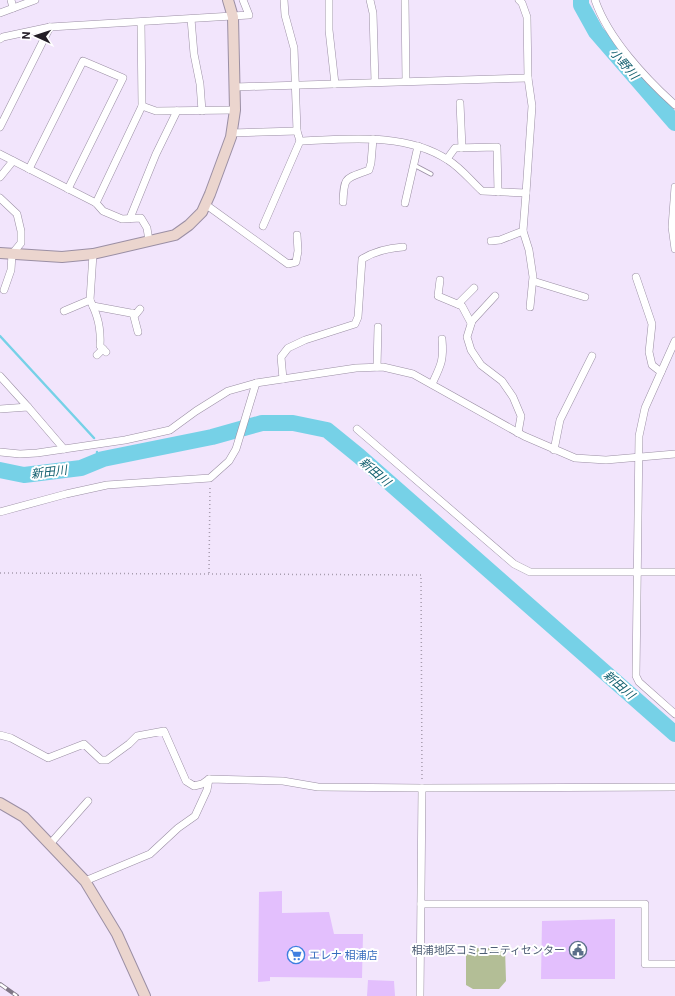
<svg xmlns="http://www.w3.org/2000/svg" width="675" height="996" viewBox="0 0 675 996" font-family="Roboto,'Noto Sans JP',sans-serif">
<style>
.green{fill:#b3be96}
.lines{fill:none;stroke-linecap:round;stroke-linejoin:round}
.stream{stroke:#76d1e7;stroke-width:2.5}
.river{stroke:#76d1e7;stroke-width:16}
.building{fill:#e3bffd}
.lane-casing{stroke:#9b8fa4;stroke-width:5}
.street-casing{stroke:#9b8fa4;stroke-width:8}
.secondary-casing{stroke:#9b8fa4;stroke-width:12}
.path{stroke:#a79cae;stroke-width:1.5;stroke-dasharray:1 3;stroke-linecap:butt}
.lane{stroke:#fff;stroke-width:3.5}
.street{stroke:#fff;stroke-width:7}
.secondary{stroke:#ebd5ce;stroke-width:10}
.rail-casing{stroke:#807786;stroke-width:4}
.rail{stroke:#fff;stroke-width:2.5;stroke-dasharray:8;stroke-linecap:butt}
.labels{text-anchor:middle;stroke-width:4;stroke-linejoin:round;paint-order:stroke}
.service-label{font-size:11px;fill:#4e5e75;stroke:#fff;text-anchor:end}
.shop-label{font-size:11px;fill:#366cbe;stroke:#fff;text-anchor:start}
.water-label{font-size:12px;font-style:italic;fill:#13606f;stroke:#fff}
</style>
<rect width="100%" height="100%" fill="#f2e5fc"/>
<path class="green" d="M466,948H505L506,981L499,989H473L466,985Z"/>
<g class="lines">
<g class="stream">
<path d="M0,336L94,438"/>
<path d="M97,452L98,461"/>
</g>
<g class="river">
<path d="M581,0V5L596,32L675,123"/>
<path d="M0,470L24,475L81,468L103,459L212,437L262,423H293L327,430L359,456L675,734"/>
</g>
</g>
<g class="building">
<path d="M282,891V913L329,912L334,934H363L362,978L270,977V981L258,982L259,892Z"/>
<path d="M615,919V979H541L542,921Z"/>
<path d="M368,980L394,981L395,996H367Z"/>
</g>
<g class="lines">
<defs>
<path id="lane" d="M414,165L431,174"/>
<g id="street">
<path d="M11,0L13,8"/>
<path d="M284,0L285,15L294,48L297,131L300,141C347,139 406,132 448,160C461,168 471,181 482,191L526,193L532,106L528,78L527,17L522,3L519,0"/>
<path d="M329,0V30L335,84"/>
<path d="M370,0L373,13L375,82"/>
<path d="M405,0L406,81"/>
<path d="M595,0C608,38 645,78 675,105"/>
<path d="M0,13L35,0"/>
<path d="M191,19L194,54L200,84L202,111"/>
<path d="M0,39L3,37L50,27L249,15L243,0"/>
<path d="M235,87L528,78"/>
<path d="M460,103L462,148"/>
<path d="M142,106L156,111L235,110"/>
<path d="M0,127L50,27"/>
<path d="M231,133L297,131"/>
<path d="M0,154L96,203L103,211L122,219L141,218L147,228L149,241"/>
<path d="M447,159L455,148L497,147L498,192"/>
<path d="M29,169L83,61L123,78L68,189"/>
<path d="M0,177L13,161"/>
<path d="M675,187L672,227L675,249"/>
<path d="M0,198L17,214L21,231V243L12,254L11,270L4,290"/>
<path d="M343,202C344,176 345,179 369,170L371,163L373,139"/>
<path d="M96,203L142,106L141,22"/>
<path d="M405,203L418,146"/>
<path d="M205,204L288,264L296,262L298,251L297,235"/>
<path d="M130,218L156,154L177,111"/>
<path d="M263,226L300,141"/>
<path d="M523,231L529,250L533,277L530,307"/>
<path d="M491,241L500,240L523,231L526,193"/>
<path d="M636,277L652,324L649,352L652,365L661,372"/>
<path d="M440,280L438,296L462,306L471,323"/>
<path d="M533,281L585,297"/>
<path d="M495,296L472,321L467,337L471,350L481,365L502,381L513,397L521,416L518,433"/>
<path d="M90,300C98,316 101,328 100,346L106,352"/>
<path d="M458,304L474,288"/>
<path d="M93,306L136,314L140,309"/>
<path d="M64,311L90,300L93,254"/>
<path d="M133,313L138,332"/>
<path d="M675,341L645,408L639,436L636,676L639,682L675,714"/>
<path d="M97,355L103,349"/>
<path d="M377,367L378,327"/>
<path d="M0,376L28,407"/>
<path d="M283,379L281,357L288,348L305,340L355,324L358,317L362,259C375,251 388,248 403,247"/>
<path d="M432,384C441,365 444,360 442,339"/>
<path d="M0,409L28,407L64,449"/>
<path d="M357,429L514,564L530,572H675"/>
<path d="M554,450L560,420L592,356"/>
<path d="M0,452L20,454L37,453L125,440L170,430L196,411L228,391L256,383L356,368L383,367L413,374L524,436L575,458L606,460L675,454"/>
<path d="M0,512L66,494L107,485L210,478L229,461L236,449L256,383"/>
<path d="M0,735L11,738L48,758L84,744L101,760H107L129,744L137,736L164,731L186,781L194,786L202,784L209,779L283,781L318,787L422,788L675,787"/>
<path d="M50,844L88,801"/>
<path d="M85,881L150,854L178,828L195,816L207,790L209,779"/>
<path d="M421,904H645V964H675"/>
<path d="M420,996L422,788"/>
</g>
<g id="secondary">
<path d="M0,253L62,257L93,254L175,235L189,225L202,212L210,194L231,137L235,110L233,17L228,0"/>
<path d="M0,803L24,817L85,881L117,934L145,996"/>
</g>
</defs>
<use href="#lane" class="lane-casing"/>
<use href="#street" class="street-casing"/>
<use href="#secondary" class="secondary-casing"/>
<g class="path">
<path d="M0,573L421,575L422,780"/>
<path d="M209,573L210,485"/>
</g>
<use href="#lane" class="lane"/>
<use href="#street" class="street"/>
<use href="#secondary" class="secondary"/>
<defs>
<path id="rail" d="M0,984L17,996"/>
</defs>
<use href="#rail" class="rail-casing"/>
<use href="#rail" class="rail"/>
</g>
<defs>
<symbol id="civic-ring" viewBox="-11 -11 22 22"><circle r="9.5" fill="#fff" stroke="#5c6f8a" stroke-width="1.5"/><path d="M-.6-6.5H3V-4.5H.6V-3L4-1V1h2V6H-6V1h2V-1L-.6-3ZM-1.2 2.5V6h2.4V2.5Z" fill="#5c6f8a"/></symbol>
<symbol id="supermarket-ring" viewBox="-11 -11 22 22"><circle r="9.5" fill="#fff" stroke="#3f7fe0" stroke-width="1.5"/><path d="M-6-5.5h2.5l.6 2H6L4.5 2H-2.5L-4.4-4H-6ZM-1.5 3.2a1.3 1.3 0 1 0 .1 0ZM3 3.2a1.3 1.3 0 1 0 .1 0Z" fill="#3f7fe0"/></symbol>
</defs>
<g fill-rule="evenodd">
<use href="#civic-ring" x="568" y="940" width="20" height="20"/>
<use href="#supermarket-ring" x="286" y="945" width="20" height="20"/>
</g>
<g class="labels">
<g class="service-label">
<text x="565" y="954">相浦地区コミュニティセンター</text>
</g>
<g class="shop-label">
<text x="309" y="959">エレナ 相浦店</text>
</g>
<g class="water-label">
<text transform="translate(624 64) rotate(49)" y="4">小野川</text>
<text transform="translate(49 472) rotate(-7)" y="4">新田川</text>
<text transform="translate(375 472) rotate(41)" y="4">新田川</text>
<text transform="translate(619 685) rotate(41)" y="4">新田川</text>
</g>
</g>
<g transform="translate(36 36) rotate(273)" stroke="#ffffff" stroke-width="3" paint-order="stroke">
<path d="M0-3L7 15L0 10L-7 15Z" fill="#221d25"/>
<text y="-6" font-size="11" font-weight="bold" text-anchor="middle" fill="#221d25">N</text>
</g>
</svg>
